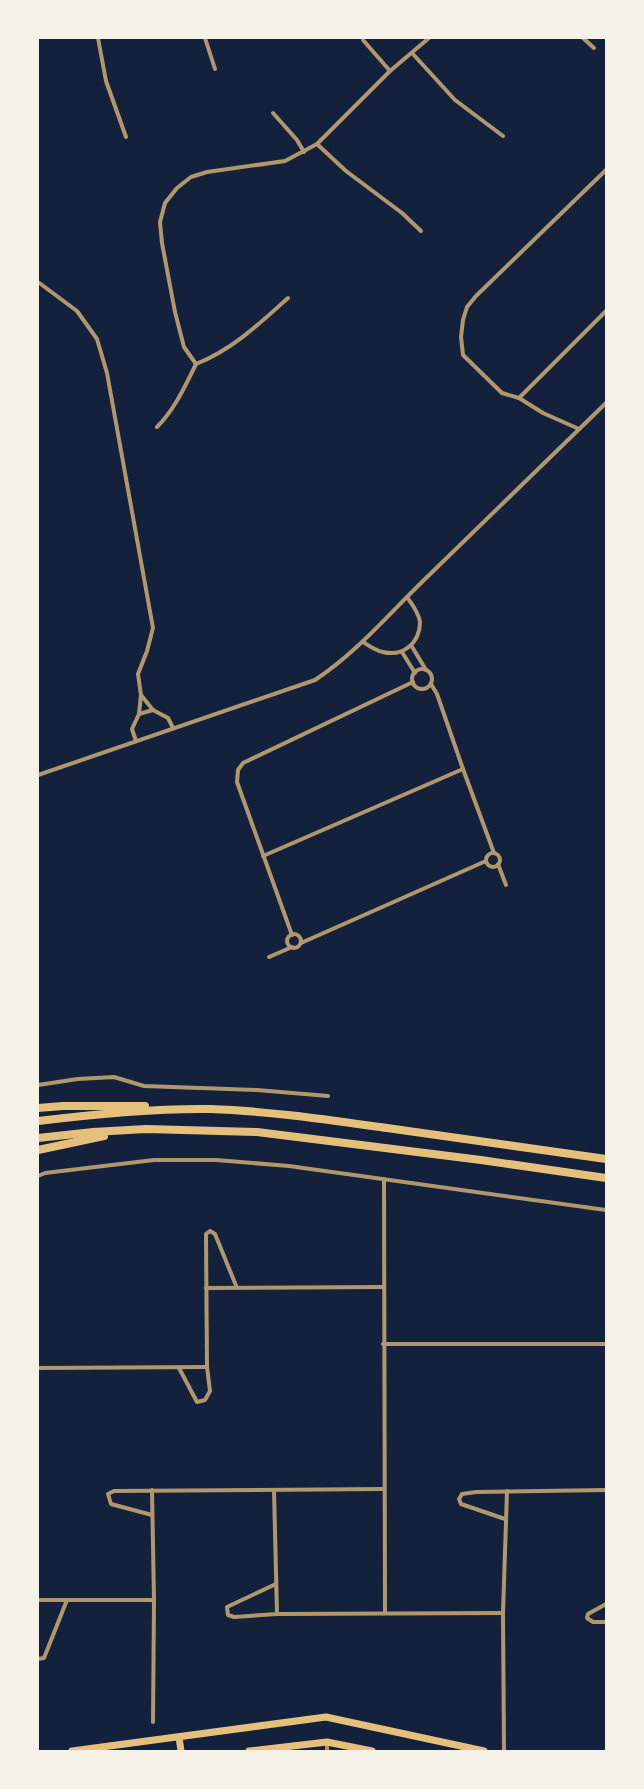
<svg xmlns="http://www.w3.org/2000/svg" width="644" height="1789" viewBox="0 0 644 1789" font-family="'PT Sans Narrow',sans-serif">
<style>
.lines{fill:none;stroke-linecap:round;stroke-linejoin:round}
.minor{stroke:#b1986c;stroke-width:4}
.secondary{stroke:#e5c07b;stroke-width:7}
.motorway{stroke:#e5c07b;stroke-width:8}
</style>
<rect width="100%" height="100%" fill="#14213d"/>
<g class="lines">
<g class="minor">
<path d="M98,38L106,81L126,137"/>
<path d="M205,38L215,69"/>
<path d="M583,38L594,48"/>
<path d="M363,40L390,71"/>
<path d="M412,53L455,100L503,136"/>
<path d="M273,113L297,140L304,152"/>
<path d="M317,144L346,171L402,213L421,231"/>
<path d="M38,282L77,311L97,339L107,373L153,628L147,651L138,674L141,695L139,714L132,729L136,741"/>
<path d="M196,364L184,347L175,312L162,243L160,222L165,203L177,188L191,177L207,172L285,161L317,144L390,71L429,38"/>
<path d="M519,398L606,311"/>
<path d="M157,427C175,409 185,386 196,364C233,349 259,324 288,298"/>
<path d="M579,429L543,413L519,398L502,393L463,355L461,337L463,320L467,307L476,296L606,170"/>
<path d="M363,642C369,646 376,651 383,652C403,657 420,643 420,622C419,613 412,604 407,597"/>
<path d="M411,645L426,670"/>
<path d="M402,652L415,673"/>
<circle cx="422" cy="679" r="10"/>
<path d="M431,684L437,694L463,769L494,853"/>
<path d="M141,695L153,710L168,718L173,728"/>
<path d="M139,714L153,710"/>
<path d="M38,775L315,680C356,653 387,616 422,582C483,522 545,463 606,403"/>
<circle cx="493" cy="860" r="7"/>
<path d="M263,856L463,769"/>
<path d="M498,864L506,885"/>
<circle cx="294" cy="941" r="7"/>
<path d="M292,935L237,782L238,770L243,763L413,682"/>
<path d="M301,943L486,861"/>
<path d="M269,957L292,947"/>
<path d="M38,1085L78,1079L114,1077L144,1086L257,1090L328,1096"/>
<path d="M38,1176L45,1173L154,1160H216L289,1166L606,1210"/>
<path d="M384,1179L385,1612"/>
<path d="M206,1288L384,1287"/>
<path d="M383,1344H606"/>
<path d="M38,1368L207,1367"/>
<path d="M179,1368L197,1402L205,1400L210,1391L207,1367L206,1234L210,1231L215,1234L237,1288"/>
<path d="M152,1490L154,1600L153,1722"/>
<path d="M274,1490L277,1614"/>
<path d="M152,1515L111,1504L108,1494L114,1491L384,1489"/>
<path d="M505,1519L461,1504L459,1499L462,1494L476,1492L606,1490"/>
<path d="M276,1584L227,1607L228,1615L234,1617L277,1614L503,1613"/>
<path d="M38,1600H154"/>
<path d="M606,1604L588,1614L587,1618L593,1622H606"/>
<path d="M38,1659L44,1658L67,1600"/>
<path d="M327,1742V1751"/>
<path d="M504,1751L503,1613L507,1491"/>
</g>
<g class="secondary">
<path d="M179,1737L181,1751"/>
<path d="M72,1751L326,1717L484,1751"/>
<path d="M249,1751L327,1742L372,1751"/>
</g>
<g class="motorway">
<path d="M38,1108L63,1106H145"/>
<path d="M38,1121C95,1114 153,1108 210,1109C269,1111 329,1120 387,1128C460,1138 533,1149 606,1159"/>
<path d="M38,1138L93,1132L146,1129L257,1132L481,1160L606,1178"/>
<path d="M38,1150L104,1136"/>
</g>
</g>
<rect width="644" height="1789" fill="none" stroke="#f6f1e7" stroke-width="78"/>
</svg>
